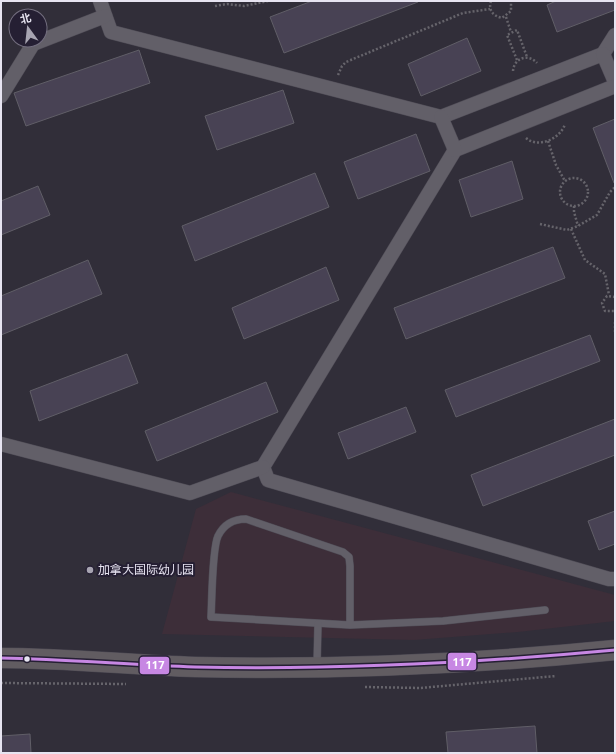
<svg xmlns="http://www.w3.org/2000/svg" width="616" height="754" viewBox="0 0 616 754" font-family="'Open Sans','Noto Sans SC',sans-serif">
<style>
.commercial{fill:#3d2e39}
.building{fill:#484254;stroke:#605e67}
.lines{fill:none;stroke-linecap:round;stroke-linejoin:round}
.lane-casing{stroke:#4f4c56;stroke-width:8}
.street-casing{stroke:#4f4c56;stroke-width:15}
.secondary-casing{stroke:#4f4c56;stroke-width:21}
.path{stroke:#66646b;stroke-width:2.5;stroke-dasharray:2 2;stroke-linecap:butt}
.lane{stroke:#625f68;stroke-width:7}
.street{stroke:#625f68;stroke-width:14}
.secondary{stroke:#615c61;stroke-width:20}
.bus-1-casing{stroke:#251f33;stroke-width:6}
.bus-1{stroke:#c787e3;stroke-width:3}
.poi-dot{fill:#a7a4b1;stroke:#251f33;stroke-width:1.5}
.bus-dot{fill:#e7e4f1;stroke:#251f33;stroke-width:1.5}
.labels{text-anchor:middle;stroke-width:4;stroke-linejoin:round;paint-order:stroke}
.poi-label{font-size:12px;fill:#e7e4f1;stroke:#251f33;text-anchor:start}
.line-badge{stroke:#251f33;stroke-width:1.5}
.badge-label{font-size:11px;text-anchor:middle;font-weight:bold;fill:#fff}
</style>
<rect width="100%" height="100%" fill="#312e39"/>
<path class="commercial" d="M231,492L615,595V621L518,632L414,640L162,634L196,509Z"/>
<g class="building">
<path d="M312,1H417L418,2L284,53L270,17Z"/>
<path d="M556,1H615V10L557,32L547,5Z"/>
<path d="M467,38L481,71L421,96L408,64Z"/>
<path d="M139,50L150,83L26,126L14,93Z"/>
<path d="M283,90L294,123L217,150L205,116Z"/>
<path d="M615,119V183H614L593,128Z"/>
<path d="M416,134L430,171L358,199L344,162Z"/>
<path d="M512,161L523,199L471,217L459,180Z"/>
<path d="M315,173L329,207L195,261L182,226Z"/>
<path d="M38,186L50,215L1,235V201Z"/>
<path d="M553,247L565,278L406,339L394,308Z"/>
<path d="M88,260L102,294L1,335V296Z"/>
<path d="M326,267L339,300L244,339L232,308Z"/>
<path d="M590,335L600,361L456,417L445,390Z"/>
<path d="M127,354L138,383L39,421L30,391Z"/>
<path d="M266,382L278,412L157,461L145,431Z"/>
<path d="M406,407L416,432L348,459L338,433Z"/>
<path d="M615,419V455L483,506L471,475Z"/>
<path d="M615,511V544L599,550L588,521Z"/>
<path d="M535,726L537,753H448L446,732Z"/>
<path d="M30,734L31,753H1V736Z"/>
</g>
<g class="lines">
<defs>
<g id="lane">
<path d="M350,625V566L349,557L343,552L246,519C233,519 224,524 218,536C212,549 212,600 211,617L350,625L443,621L545,610"/>
<path d="M317,665L318,624"/>
</g>
<g id="street">
<path d="M100,1L111,32L441,117L603,54L615,35"/>
<path d="M603,54L615,82"/>
<path d="M615,86L455,150L263,467L268,480L609,579H615"/>
<path d="M1,96L33,44L105,16"/>
<path d="M441,117L455,150"/>
<path d="M1,444L190,493L263,467"/>
</g>
<path id="secondary" d="M1,658C66,658 131,665 195,667C336,670 475,664 615,650"/>
</defs>
<use href="#lane" class="lane-casing"/>
<use href="#street" class="street-casing"/>
<use href="#secondary" class="secondary-casing"/>
<g class="path">
<path d="M491,1C488,10 493,16 502,18L511,11V1"/>
<path d="M215,6L227,4L244,6L268,1"/>
<path d="M506,17L511,32"/>
<path d="M517,60L507,35L517,30L527,57"/>
<path d="M513,71C514,58 528,53 537,63"/>
<path d="M338,75L342,66L346,62L463,13L490,9"/>
<path d="M526,138C539,149 561,138 565,124"/>
<path d="M548,141L556,165L565,181"/>
<circle cx="574" cy="192" r="14"/>
<path d="M574,206V212L578,226"/>
<path d="M540,224L567,230L578,226L597,215L610,192L615,187"/>
<path d="M571,229L585,260L605,274L609,295"/>
<path d="M615,297L607,296L602,303L605,311H615"/>
<path d="M615,322V332"/>
<path d="M1,683L126,684"/>
<path d="M365,687L420,688L556,676"/>
</g>
<use href="#lane" class="lane"/>
<use href="#street" class="street"/>
<use href="#secondary" class="secondary"/>
<defs>
<path id="bus-1" d="M1,658C66,659 131,665 195,667C336,670 476,663 615,650"/>
</defs>
<use href="#bus-1" class="bus-1-casing"/>
<use href="#bus-1" class="bus-1"/>
</g>
<circle class="poi-dot" cx="90" cy="570" r="4"/>
<circle class="bus-dot" cx="27" cy="659" r="3.5"/>
<g class="labels">
<g class="poi-label">
<text x="98" y="574">加拿大国际幼儿园</text>
</g>
</g>
<g class="line-badge">
<rect x="447" y="652" width="30" height="19" rx="4" fill="#c787e3"/>
<rect x="139" y="656" width="31" height="19" rx="4" fill="#c787e3"/>
</g>
<g class="badge-label">
<text x="462" y="666">117</text>
<text x="155" y="669">117</text>
</g>
<rect width="616" height="754" fill="none" stroke="#e7e4f1" stroke-width="4"/>
<g transform="translate(28 28) rotate(345)"><circle r="19" fill="#251f33" stroke="#736e7f"/>
<path d="M0-3L7 15L0 10L-7 15Z" fill="#a7a4b1"/>
<text y="-6" font-size="11" font-weight="bold" text-anchor="middle" fill="#e7e4f1">北</text>
</g>
</svg>
